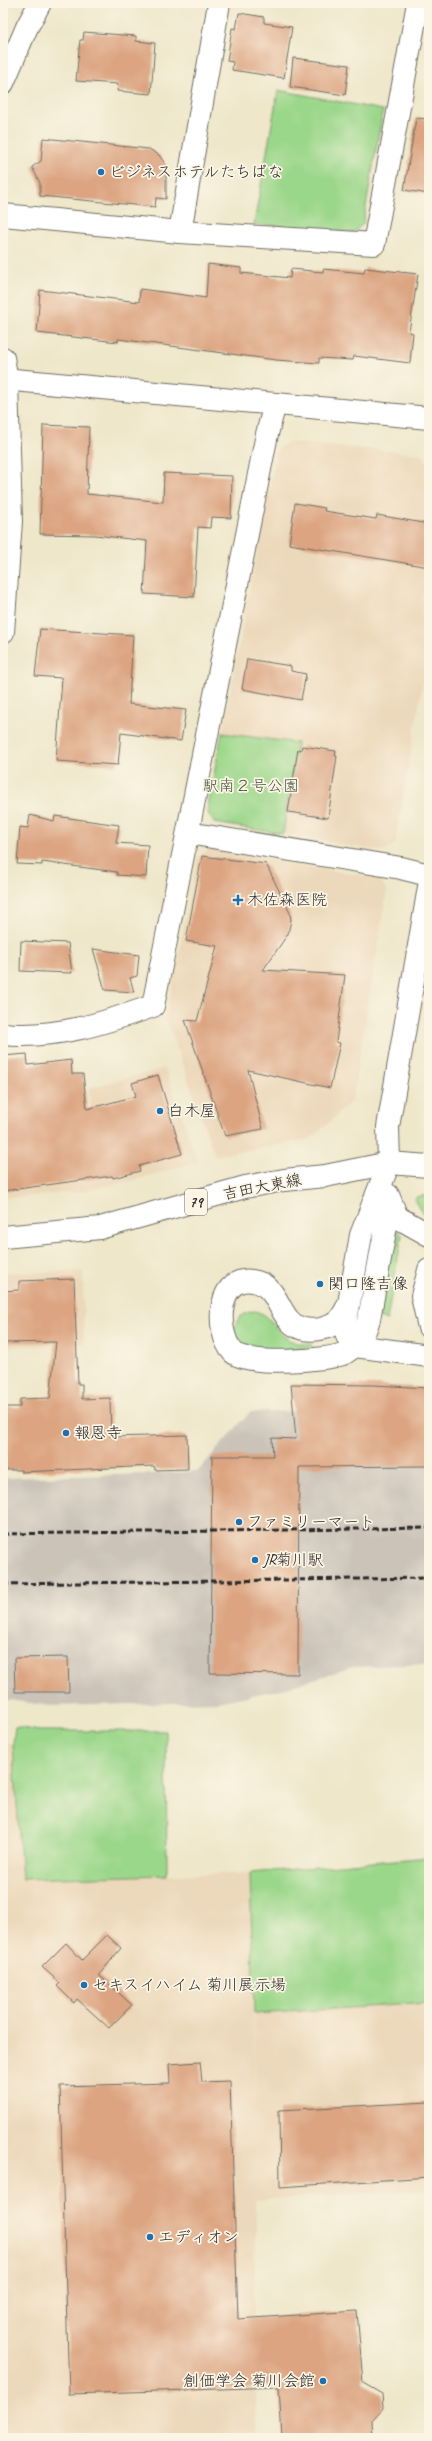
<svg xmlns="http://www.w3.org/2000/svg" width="432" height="2441" font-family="Caveat,'Klee One',sans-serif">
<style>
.built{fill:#ecd8ba}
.industrial{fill:#cbc3b8}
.green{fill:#9bd78a;stroke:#63815a}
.building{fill:#dca481}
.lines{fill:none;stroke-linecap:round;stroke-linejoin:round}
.minor-casing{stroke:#6f6d63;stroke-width:24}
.major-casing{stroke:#6f6d63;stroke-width:24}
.minor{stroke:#fff;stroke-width:22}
.major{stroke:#fff;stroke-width:22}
.rail{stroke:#2b2b2b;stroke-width:3;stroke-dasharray:6 3;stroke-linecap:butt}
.poi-dot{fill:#1f6fb2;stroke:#fcf5e5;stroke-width:1.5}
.labels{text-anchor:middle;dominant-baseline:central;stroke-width:3.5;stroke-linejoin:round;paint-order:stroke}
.shield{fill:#fcf5e5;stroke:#6a6863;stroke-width:1}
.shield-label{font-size:15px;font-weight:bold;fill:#2b2b2b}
.poi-label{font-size:16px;fill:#2b2b2b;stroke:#fcf5e5;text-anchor:start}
.park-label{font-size:16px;fill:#475643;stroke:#fcf5e5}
.street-label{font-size:16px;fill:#2b2b2b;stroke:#fcf5e5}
</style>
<rect width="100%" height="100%" fill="#fcf5e5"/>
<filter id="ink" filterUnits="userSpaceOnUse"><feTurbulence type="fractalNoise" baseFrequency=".025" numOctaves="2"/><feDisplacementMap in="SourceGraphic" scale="8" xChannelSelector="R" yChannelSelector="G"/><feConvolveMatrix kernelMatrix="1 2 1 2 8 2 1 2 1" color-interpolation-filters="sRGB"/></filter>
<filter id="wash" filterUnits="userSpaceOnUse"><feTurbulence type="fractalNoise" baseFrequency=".012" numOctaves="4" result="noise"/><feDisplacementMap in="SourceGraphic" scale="16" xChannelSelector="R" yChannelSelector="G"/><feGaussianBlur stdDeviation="0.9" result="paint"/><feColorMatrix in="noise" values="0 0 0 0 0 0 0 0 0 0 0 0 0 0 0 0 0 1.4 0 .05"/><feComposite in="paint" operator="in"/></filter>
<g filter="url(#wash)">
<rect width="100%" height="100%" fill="#eee7ca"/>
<g class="built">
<path d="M 289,442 L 422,454 L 429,464 L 429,647 L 395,844 L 384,852 L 283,834 L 297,743 L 222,733 L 277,449 Z"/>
<path d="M 210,849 L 379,879 L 387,890 L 352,1101 L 311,1139 L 215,1156 L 166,1017 L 198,857 Z"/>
<path d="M 165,1068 L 198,1162 L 130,1181 L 79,1192 L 3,1198 L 3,1125 L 91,1113 L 89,1088 Z"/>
<path d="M 83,1271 L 84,1344 L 3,1347 L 3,1273 Z"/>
<path d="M 3,1742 L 13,1744 L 22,1879 L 250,1873 L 255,2114 L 254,2014 L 429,2003 L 429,2189 L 256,2200 L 253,2359 L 258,2438 L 3,2438 Z"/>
</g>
<path class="industrial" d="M 429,1410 L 429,1664 L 353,1667 L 282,1689 L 218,1702 L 50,1706 L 3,1699 L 3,1478 L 150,1474 L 198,1471 L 250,1412 Z"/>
<g class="green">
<path d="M 278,90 L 383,110 L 363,224 L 353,233 L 254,224 Z"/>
<path d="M 222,733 L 297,743 L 283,834 L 214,823 L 207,811 Z"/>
<path d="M 429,1195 L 429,1215 L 420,1210 L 415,1201 L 416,1197 Z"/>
<path d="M 396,1230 L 402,1235 L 387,1320 L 377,1316 Z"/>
<path d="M 254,1311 C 280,1316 272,1345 311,1344 L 312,1347 L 283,1351 L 249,1350 L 235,1340 C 233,1323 237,1315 254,1311 Z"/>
<path d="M 15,1727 L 39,1731 L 166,1731 L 167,1875 L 22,1879 L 13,1744 Z"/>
<path d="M 429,1857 L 429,2003 L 254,2014 L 250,1873 Z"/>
</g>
<g id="blocks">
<g class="building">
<path d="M 239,13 L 264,17 L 264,23 L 292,27 L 284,78 L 232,70 L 233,62 L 227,61 L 232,28 L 236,29 Z"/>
<path d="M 84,32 L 136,36 L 136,41 L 155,43 L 151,94 L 117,91 L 118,84 L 76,81 L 80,40 L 83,40 Z"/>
<path d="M 293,58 L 349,65 L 345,95 L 290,87 Z"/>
<path d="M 416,118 L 429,119 L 429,194 L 404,190 Z"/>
<path d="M 43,138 L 149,149 L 159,155 L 166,165 L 166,199 L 156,198 L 155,207 L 40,196 L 40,183 L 32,167 L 41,161 Z"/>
<path d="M 208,264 L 241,268 L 241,273 L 290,278 L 291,269 L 323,272 L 323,269 L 364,273 L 365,268 L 418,274 L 409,332 L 413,333 L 410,363 L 354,356 L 353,360 L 319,358 L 319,363 L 276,360 L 118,339 L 118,342 L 37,333 L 40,290 L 139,302 L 140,289 L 206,298 Z"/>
<path d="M 43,425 L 89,427 L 87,494 L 163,502 L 164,473 L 232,476 L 231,518 L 211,517 L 210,528 L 198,527 L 194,597 L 144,594 L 147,541 L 95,535 L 40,534 Z"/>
<path d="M 295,503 L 325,508 L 324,511 L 376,519 L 377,515 L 429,524 L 429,567 L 289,544 Z"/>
<path d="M 40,629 L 133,635 L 129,704 L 186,710 L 181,741 L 121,733 L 118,765 L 56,761 L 62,678 L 35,676 Z"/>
<path d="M 247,659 L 291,666 L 291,671 L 306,674 L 301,700 L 242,689 Z"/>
<path d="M 302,746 L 336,751 L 335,756 L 337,756 L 328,818 L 288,812 L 298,749 L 301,750 Z"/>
<path d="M 30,815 L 54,821 L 55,816 L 119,825 L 116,843 L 148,845 L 146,877 L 117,875 L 117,872 L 42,862 L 42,865 L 17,864 L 20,827 L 28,828 Z"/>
<path d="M 202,856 L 266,864 L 290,913 L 291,920 L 288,934 L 263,970 L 345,975 L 336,1042 L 340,1043 L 330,1088 L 248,1070 L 263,1129 L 225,1136 L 185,1020 L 197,1021 L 217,946 L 186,941 Z"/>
<path d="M 21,941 L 68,943 L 72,973 L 20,971 Z"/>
<path d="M 93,949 L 139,955 L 137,976 L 130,978 L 134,992 L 105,990 Z"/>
<path d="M 27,1054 L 28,1065 L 71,1060 L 72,1074 L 83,1074 L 87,1109 L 136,1096 L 132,1083 L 158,1075 L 182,1154 L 139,1166 L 140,1171 L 113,1178 L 112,1176 L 3,1191 L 3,1056 Z"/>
<path d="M 74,1279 L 78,1384 L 82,1384 L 82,1399 L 110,1398 L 111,1437 L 187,1435 L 188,1469 L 155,1470 L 154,1466 L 21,1472 L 21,1470 L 3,1470 L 3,1407 L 20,1407 L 20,1399 L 50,1398 L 56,1342 L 3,1343 L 3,1291 L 19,1290 L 19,1281 Z"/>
<path d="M 291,1384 L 374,1385 L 429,1388 L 429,1466 L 299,1467 L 298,1674 L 210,1673 L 212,1456 L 273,1456 L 272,1438 L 296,1439 Z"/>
<path d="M 68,1657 L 69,1692 L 15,1692 L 14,1658 Z"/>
<path d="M 107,1935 L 121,1948 L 99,1975 L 132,2005 L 109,2028 L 77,1999 L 74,2003 L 57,1986 L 60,1983 L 42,1967 L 66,1943 L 82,1960 Z"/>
<path d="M 200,2062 L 202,2082 L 230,2081 L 238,2319 L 357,2311 L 363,2383 L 382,2394 L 383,2408 L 372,2420 L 373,2438 L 282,2438 L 279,2387 L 69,2394 L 60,2086 L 170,2083 L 169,2064 Z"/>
<path d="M 429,2102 L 429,2177 L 280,2187 L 279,2110 Z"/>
</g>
</g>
</g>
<g filter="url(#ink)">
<use href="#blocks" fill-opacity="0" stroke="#6f6d63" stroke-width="1"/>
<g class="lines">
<defs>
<g id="minor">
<path d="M 3,83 L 27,27 L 40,3"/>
<path d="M 3,215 L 180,232 L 374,244 L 418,3"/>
<path d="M 180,232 L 219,3"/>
<path d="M 3,358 L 7,380 L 11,521 L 3,632"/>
<path d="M 3,379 L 429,418"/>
<path d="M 188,833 L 401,868 L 429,875"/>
<path d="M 429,887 L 388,1127 L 389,1163 L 361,1235 L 345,1326 L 347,1336 L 355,1346 L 429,1356"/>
<path d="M 3,1034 C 56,1039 104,1023 153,1006 L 267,434 L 275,404"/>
<path d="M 388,1195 L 397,1217 L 429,1235"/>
<path d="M 429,1270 L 422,1296 L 429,1327"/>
<path d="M 348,1305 C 342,1319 336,1326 320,1329 C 276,1336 286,1291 257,1282 C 217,1270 214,1331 233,1352 C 244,1366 330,1361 345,1353 C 359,1344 365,1334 369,1319 L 390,1204"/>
</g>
<path id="major" d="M 3,1237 L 100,1228 L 245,1187 L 284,1180 L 325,1176 L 389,1163 L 429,1166"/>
</defs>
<use href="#minor" class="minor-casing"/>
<use href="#major" class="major-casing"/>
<use href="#minor" class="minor"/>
<use href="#major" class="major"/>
<g class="rail">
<path d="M 3,1534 L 429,1528"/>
<path d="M 3,1584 L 429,1578"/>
</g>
</g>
</g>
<g class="poi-dot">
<circle cx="101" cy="172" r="4"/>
<path d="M236 894h4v4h4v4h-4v4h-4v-4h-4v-4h4z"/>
<circle cx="160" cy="1111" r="4"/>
<circle cx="320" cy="1284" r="4"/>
<circle cx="66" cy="1433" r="4"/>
<circle cx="239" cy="1522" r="4"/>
<circle cx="255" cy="1560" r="4"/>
<circle cx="84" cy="1985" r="4"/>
<circle cx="150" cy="2237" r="4"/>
<circle cx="323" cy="2381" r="4"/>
</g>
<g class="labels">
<rect class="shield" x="185" y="1189" width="22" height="26" rx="3"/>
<g class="shield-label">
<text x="196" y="1202">79</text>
</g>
<g class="poi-label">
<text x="109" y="172">ビジネスホテルたちばな</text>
<text x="247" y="900">木佐森医院</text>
<text x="168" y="1111">白木屋</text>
<text x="328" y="1284">関口隆吉像</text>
<text x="74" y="1433">報恩寺</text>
<text x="247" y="1522">ファミリーマート</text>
<text x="263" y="1560">JR菊川駅</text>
<text x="92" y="1985">セキスイハイム 菊川展示場</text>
<text x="158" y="2237">エディオン</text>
<text x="315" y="2381" text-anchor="end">創価学会 菊川会館</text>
</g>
<g class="park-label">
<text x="251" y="786">駅南２号公園</text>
</g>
<g class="street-label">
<text transform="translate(262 1187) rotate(-11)">吉田大東線</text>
</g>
</g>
<rect width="432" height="2441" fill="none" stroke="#fcf5e5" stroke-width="16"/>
</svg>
